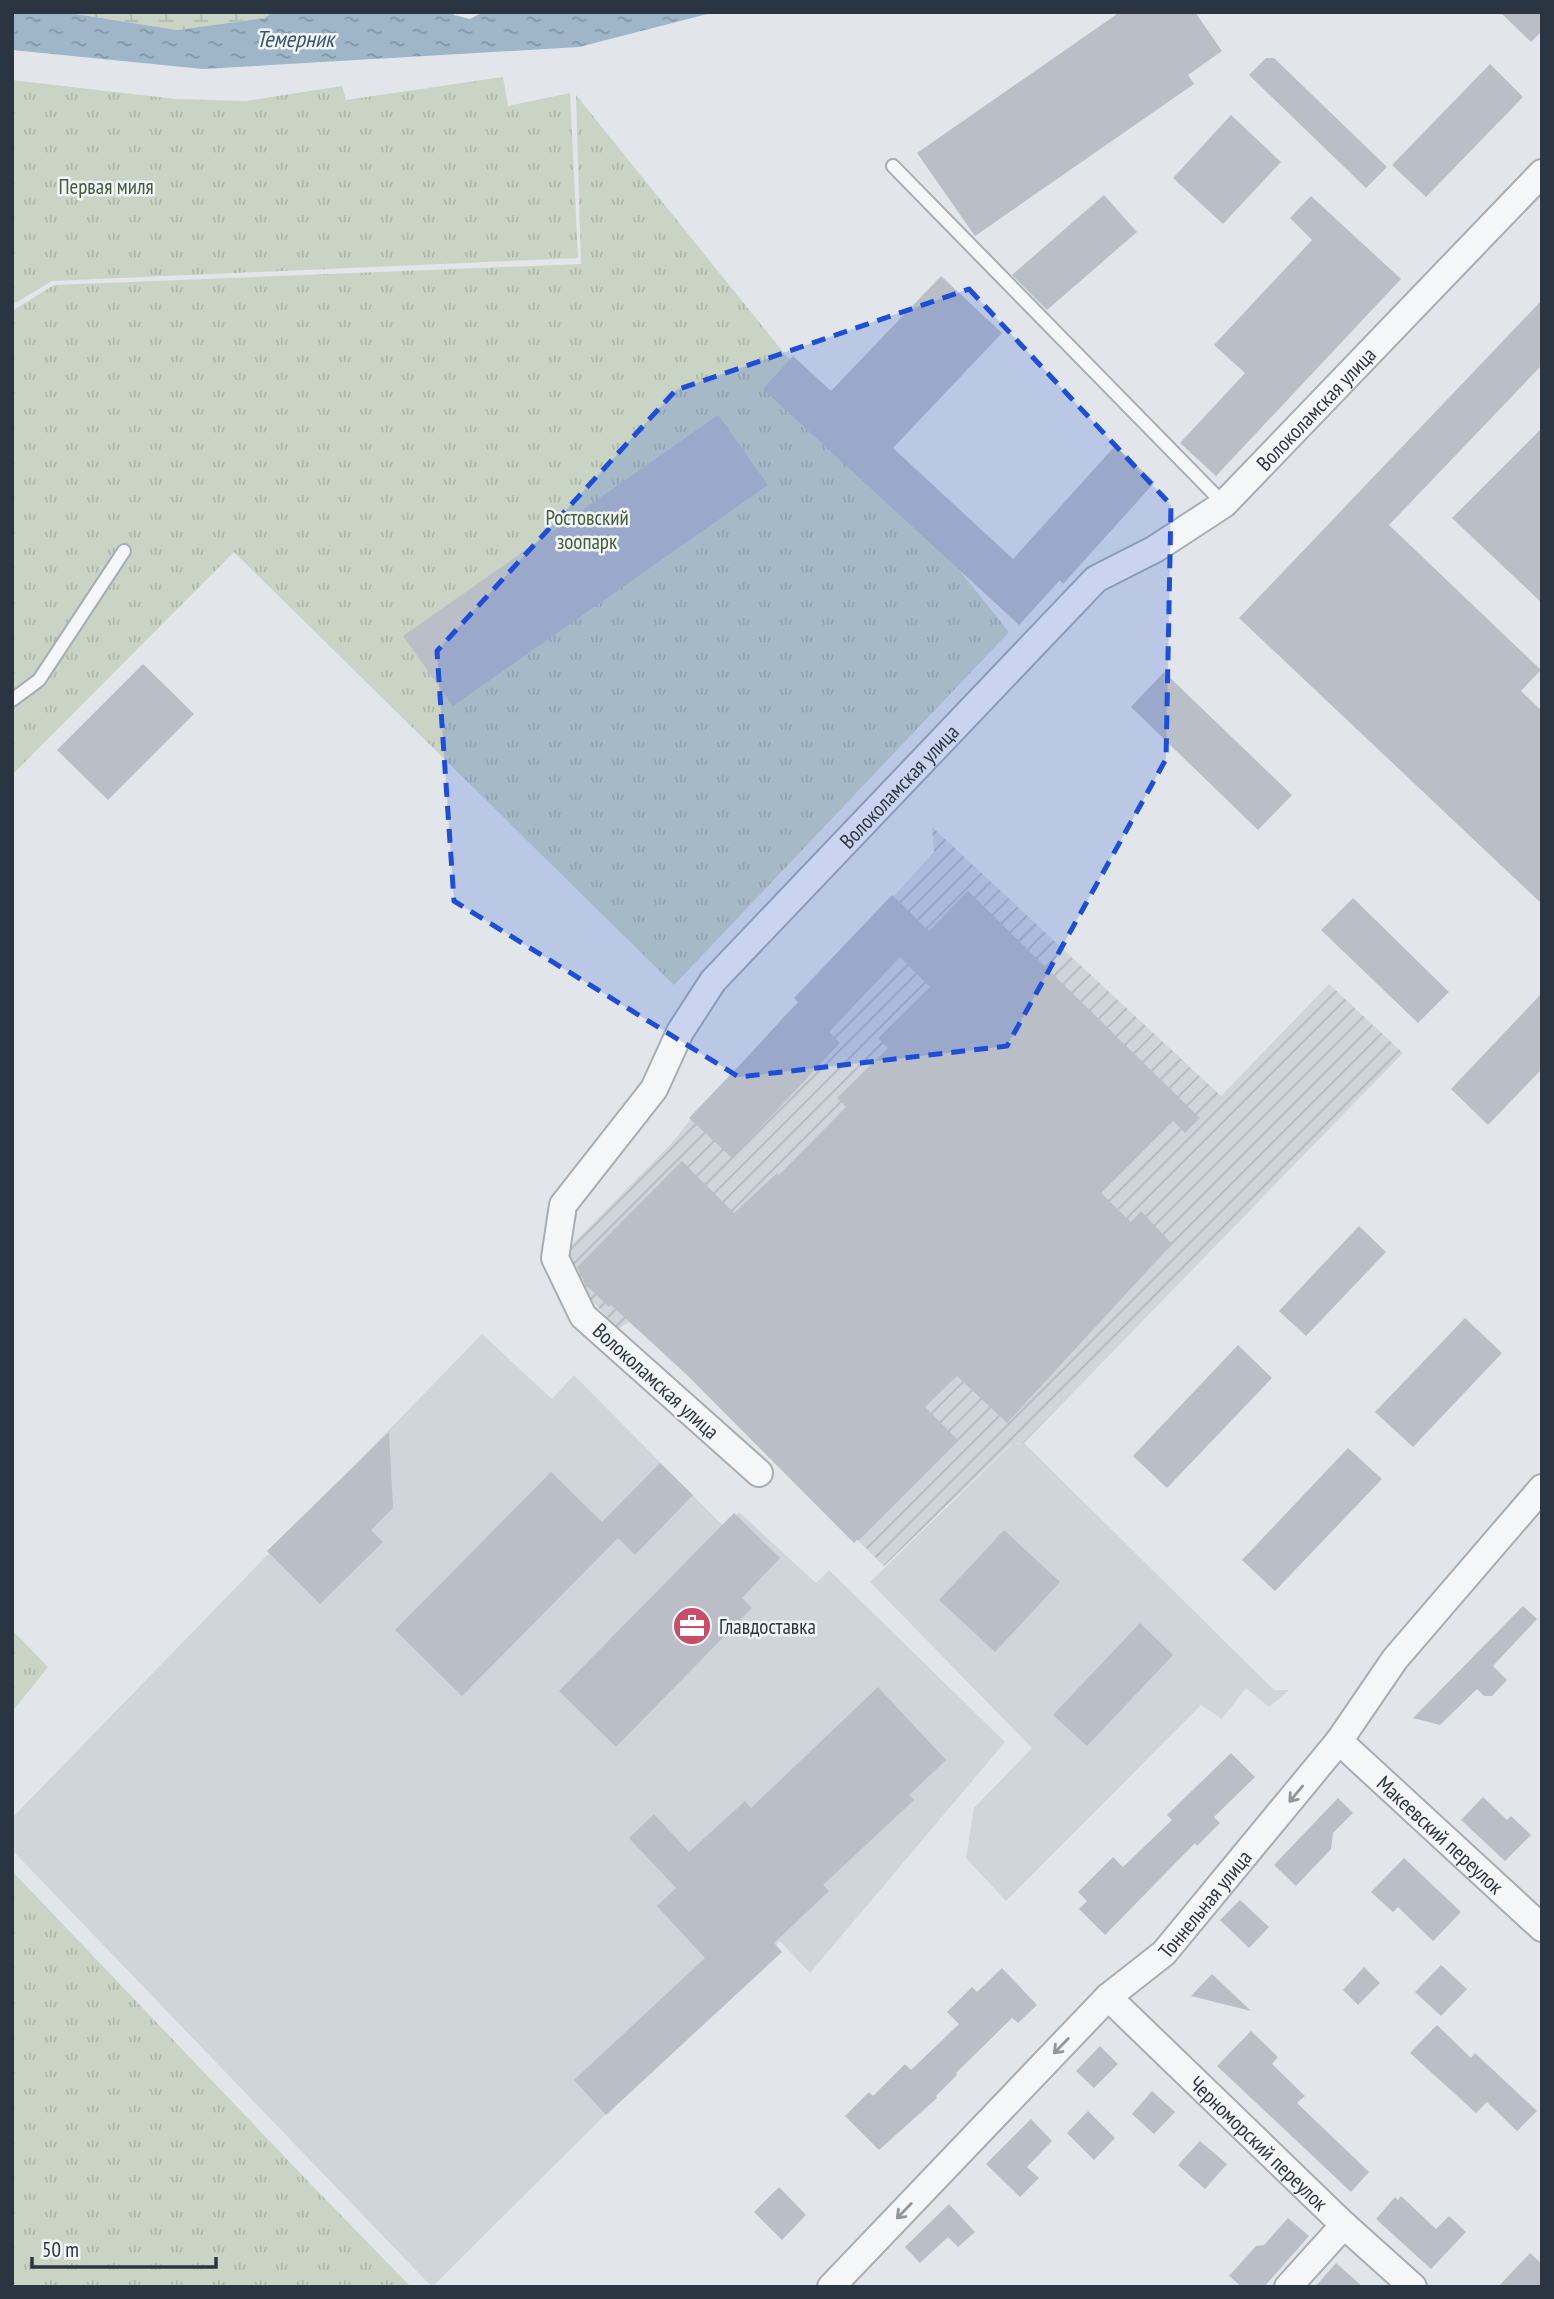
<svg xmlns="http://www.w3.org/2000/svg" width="1554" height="2299" font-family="'PT Sans Narrow',sans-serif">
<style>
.built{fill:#d0d5dc}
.industrial{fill:url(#industrial-furrows)}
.wetland{fill:url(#wetland-marsh)}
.park{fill:url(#park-tufts)}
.water{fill:url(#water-ripples)}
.building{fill:#babfc7}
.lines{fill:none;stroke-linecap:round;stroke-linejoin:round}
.lane-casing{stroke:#a7adb4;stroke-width:16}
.street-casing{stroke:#a7adb4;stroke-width:30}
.lane{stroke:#f5f6f8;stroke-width:12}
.street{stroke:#f5f6f8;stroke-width:26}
.oneway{stroke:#90969c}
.marked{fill:#1d4ed8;fill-opacity:0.2;stroke:#1d4ed8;stroke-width:5;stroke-dasharray:14 9;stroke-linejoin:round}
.labels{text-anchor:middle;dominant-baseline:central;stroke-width:5;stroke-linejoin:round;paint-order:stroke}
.park-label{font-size:21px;fill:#425d39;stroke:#f2f5f7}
.street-label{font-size:21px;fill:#2b3541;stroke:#f2f5f7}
.poi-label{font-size:21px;fill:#2b3541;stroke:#f2f5f7;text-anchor:start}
.water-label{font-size:23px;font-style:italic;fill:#365674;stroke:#f2f5f7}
</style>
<defs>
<pattern id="industrial-furrows" width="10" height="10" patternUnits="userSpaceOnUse" patternTransform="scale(1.75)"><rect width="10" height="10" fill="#d0d5dc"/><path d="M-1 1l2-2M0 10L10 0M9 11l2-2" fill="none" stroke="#b3b7be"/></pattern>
<pattern id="wetland-marsh" width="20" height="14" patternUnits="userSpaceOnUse" patternTransform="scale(1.75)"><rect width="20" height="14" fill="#c9d4c4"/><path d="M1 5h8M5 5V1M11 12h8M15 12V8" fill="none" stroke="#adb7aa"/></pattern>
<pattern id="park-tufts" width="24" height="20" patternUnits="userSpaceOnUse" patternTransform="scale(1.75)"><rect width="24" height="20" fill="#c9d4c4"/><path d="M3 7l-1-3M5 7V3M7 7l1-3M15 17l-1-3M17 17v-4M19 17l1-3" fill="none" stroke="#adb7aa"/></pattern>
<pattern id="water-ripples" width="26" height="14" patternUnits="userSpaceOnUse" patternTransform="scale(1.75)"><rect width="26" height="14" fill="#9fb6c8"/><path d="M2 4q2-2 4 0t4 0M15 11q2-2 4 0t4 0" fill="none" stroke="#8295a4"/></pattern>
</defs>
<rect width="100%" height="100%" fill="#e2e6ea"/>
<g class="built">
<path d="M 482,1334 L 552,1399 L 574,1375 L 725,1528 L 739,1512 L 816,1583 L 829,1570 L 1005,1742 L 810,1973 L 780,1941 L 432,2287 L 12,1850 L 12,1818 Z"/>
<path d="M 1024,1443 L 1274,1690 L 1289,1690 L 1269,1707 L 1246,1688 L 1222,1719 L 1201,1705 L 1006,1901 L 966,1858 L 974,1808 L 1032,1748 L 870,1582 L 1012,1444 Z"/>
</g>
<path class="industrial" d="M 932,827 L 1221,1096 L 1329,984 L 1403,1053 L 1024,1443 L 1011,1444 L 884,1566 L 694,1378 L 629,1322 L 618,1329 L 556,1261 L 671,1144 L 690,1120 L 934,852 Z"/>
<path class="wetland" d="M 63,12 L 272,12 L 265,18 L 177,30 Z"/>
<g class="park">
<path d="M 503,77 L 508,106 L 570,93 L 578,258 L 52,281 L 12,305 L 12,80 L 175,99 L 246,101 L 342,86 L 346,100 Z"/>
<path d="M 576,95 L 1009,632 L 674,985 L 234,552 L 12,775 L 12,311 L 54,285 L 581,264 Z"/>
<path d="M 12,1630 L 48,1667 L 12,1712 Z"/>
<path d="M 12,1871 L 301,2174 L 411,2287 L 12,2287 Z"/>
</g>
<path class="water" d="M 12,12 L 63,12 L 177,30 L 265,18 L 272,12 L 452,12 L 454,15 L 470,19 L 483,12 L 715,12 L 579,47 L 203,69 L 12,50 Z"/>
<g class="building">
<path d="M 1120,12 L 1195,12 L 1222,51 L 1188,75 L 1194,84 L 975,236 L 917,153 Z"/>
<path d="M 1500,12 L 1542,12 L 1542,31 L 1531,42 Z"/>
<path d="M 1266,58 L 1274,58 L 1387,167 L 1366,188 L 1249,75 Z"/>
<path d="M 1490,64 L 1523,97 L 1426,197 L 1392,165 Z"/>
<path d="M 1231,115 L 1281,162 L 1223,224 L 1173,178 Z"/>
<path d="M 1104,195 L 1137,232 L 1047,310 L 1012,275 Z"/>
<path d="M 1311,196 L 1401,279 L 1216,476 L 1180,443 L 1245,373 L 1214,345 L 1312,240 L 1290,218 Z"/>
<path d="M 941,276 L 1002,333 L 893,448 L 1013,559 L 1115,446 L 1155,482 L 1063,584 L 1060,580 L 1019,625 L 763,389 L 793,356 L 831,391 Z"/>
<path d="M 1542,300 L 1542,365 L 1389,525 L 1541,670 L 1521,691 L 1542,711 L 1542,904 L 1239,618 Z"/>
<path d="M 718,415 L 768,485 L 453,706 L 403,636 Z"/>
<path d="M 1542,428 L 1542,603 L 1452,518 Z"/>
<path d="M 143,664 L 194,714 L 108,800 L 57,750 Z"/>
<path d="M 1164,672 L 1292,795 L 1258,830 L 1131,707 Z"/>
<path d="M 968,891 L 1200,1118 L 1185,1133 L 1172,1120 L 1100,1192 L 1131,1222 L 1141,1211 L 1172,1244 L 1007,1423 L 957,1376 L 925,1407 L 958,1440 L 854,1543 L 687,1375 L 611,1305 L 609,1307 L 585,1284 L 577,1267 L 682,1161 L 734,1213 L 777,1173 L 779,1175 L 846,1107 L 837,1098 L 888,1048 L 878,1038 L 930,987 L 900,957 L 829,1032 L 840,1043 L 732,1158 L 689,1118 L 799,1003 L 794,998 L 892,895 L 929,931 Z"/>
<path d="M 1353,898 L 1449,992 L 1418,1023 L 1321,930 Z"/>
<path d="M 1542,993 L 1542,1069 L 1488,1125 L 1451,1089 Z"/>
<path d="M 1359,1226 L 1386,1252 L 1306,1336 L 1279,1311 Z"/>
<path d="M 1465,1318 L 1502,1353 L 1413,1447 L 1375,1412 Z"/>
<path d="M 1238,1345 L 1272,1378 L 1167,1488 L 1133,1456 Z"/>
<path d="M 389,1432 L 393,1508 L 371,1530 L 383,1542 L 320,1604 L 267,1551 Z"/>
<path d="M 1348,1448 L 1382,1479 L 1275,1591 L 1242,1560 Z"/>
<path d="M 660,1463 L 693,1495 L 635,1555 L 618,1538 L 462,1696 L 395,1630 L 551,1472 L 602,1522 Z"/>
<path d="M 734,1513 L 780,1558 L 742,1598 L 752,1608 L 616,1747 L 559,1691 Z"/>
<path d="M 1004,1530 L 1060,1582 L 995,1652 L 939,1600 Z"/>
<path d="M 1523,1606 L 1537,1619 L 1493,1666 L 1507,1680 L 1492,1696 L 1484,1696 L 1477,1689 L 1440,1725 L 1413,1718 Z"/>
<path d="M 1140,1623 L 1173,1655 L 1087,1746 L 1053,1715 Z"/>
<path d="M 878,1687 L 946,1760 L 909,1795 L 914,1800 L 823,1885 L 829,1891 L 774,1943 L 782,1952 L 606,2115 L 574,2080 L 705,1958 L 657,1906 L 676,1888 L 629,1838 L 654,1814 L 689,1852 L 745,1801 L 751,1808 Z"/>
<path d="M 1231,1753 L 1255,1777 L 1214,1817 L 1220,1823 L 1197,1846 L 1195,1843 L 1105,1935 L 1079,1909 L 1087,1901 L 1078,1892 L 1113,1857 L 1123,1867 L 1172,1820 L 1167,1815 Z"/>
<path d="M 1483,1797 L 1507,1820 L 1511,1816 L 1531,1835 L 1505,1861 L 1461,1820 Z"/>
<path d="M 1338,1798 L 1353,1813 L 1333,1833 L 1331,1849 L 1296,1886 L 1274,1865 Z"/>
<path d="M 1404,1858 L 1461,1912 L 1433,1941 L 1398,1907 L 1393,1912 L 1371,1892 Z"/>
<path d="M 1240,1900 L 1269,1927 L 1249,1948 L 1220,1920 Z"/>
<path d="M 1441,1965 L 1467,1989 L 1441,2016 L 1415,1992 Z"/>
<path d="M 1364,1967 L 1380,1983 L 1358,2005 L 1343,1990 Z"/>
<path d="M 1002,1968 L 1037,2005 L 1018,2023 L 1012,2018 L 956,2073 L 957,2075 L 936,2096 L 937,2098 L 879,2150 L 845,2116 L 869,2092 L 873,2096 L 905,2064 L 911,2070 L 959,2024 L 947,2012 L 972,1987 L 977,1992 Z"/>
<path d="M 1212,1974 L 1251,2011 L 1191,1996 Z"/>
<path d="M 1437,2025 L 1471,2058 L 1475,2053 L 1537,2111 L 1517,2131 L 1487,2102 L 1476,2113 L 1410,2053 Z"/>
<path d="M 1251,2031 L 1278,2057 L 1272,2064 L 1305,2096 L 1297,2103 L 1369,2172 L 1351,2192 L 1217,2066 Z"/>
<path d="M 1100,2046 L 1118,2064 L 1094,2088 L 1076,2071 Z"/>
<path d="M 1152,2091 L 1175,2112 L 1154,2134 L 1132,2114 Z"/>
<path d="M 1088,2111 L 1115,2138 L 1094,2160 L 1067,2133 Z"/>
<path d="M 1031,2119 L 1052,2141 L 1027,2167 L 1039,2178 L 1020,2197 L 986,2164 Z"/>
<path d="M 1200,2141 L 1227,2164 L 1205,2189 L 1178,2165 Z"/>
<path d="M 779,2187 L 806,2215 L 782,2240 L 754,2212 Z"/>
<path d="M 1401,2196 L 1436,2229 L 1449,2216 L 1466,2232 L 1431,2269 L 1376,2219 L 1395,2197 L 1398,2200 Z"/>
<path d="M 949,2204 L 975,2232 L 958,2247 L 948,2237 L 920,2263 L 905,2247 Z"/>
<path d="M 1288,2218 L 1309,2236 L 1264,2287 L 1242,2287 L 1229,2276 L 1256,2246 L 1264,2245 Z"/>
<path d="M 1530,2253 L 1542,2264 L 1542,2287 L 1498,2287 Z"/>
<path d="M 1336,2263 L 1363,2287 L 1315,2287 Z"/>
</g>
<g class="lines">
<defs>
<g id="lane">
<path d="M 893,166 L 1224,504"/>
<path d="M 12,700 L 39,680 L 124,551"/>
</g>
<g id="street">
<path id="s1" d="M 759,1473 L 583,1316 L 555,1258 L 563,1205 L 654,1089 L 680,1032 L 713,981 L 1096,579 L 1155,549 L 1224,504 L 1542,173"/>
<path id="s2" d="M 1339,1741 L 1542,1928"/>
<path id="s3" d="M 1108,1997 L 1344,2225 L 1413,2287"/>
<path id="s4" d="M 831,2287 L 1108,1997 L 1164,1953 L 1339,1741 L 1395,1659 L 1542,1488"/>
<path d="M 1288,2287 L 1344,2225"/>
</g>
</defs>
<use href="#lane" class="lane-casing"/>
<use href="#street" class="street-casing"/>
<use href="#lane" class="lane"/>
<use href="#street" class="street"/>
</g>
<defs><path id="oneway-shaft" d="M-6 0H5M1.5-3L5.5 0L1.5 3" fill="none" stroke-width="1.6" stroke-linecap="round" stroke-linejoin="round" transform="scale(1.75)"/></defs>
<g class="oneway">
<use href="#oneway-shaft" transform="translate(1296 1794) rotate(130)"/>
<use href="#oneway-shaft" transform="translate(1061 2046) rotate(134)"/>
<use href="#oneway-shaft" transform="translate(904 2211) rotate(134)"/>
</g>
<path class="marked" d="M 969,289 L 1171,505 L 1166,759 L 1007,1046 L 739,1077 L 454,901 L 437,651 L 676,390 Z"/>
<defs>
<symbol id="office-disc" viewBox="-11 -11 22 22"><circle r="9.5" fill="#c94d69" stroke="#f2f5f7"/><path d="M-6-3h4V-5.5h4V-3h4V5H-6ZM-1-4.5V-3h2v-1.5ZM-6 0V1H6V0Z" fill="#fff"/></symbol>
</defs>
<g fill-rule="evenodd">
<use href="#office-disc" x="670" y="1604" width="44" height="44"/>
</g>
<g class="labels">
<g class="park-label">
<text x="106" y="186">Первая миля</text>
<text x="587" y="517">Ростовский<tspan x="587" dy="24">зоопарк</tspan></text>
</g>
<g class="street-label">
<text stroke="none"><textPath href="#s1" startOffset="1461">Волоколамская улица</textPath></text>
<text stroke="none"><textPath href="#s1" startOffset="894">Волоколамская улица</textPath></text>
<text transform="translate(656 1381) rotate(42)">Волоколамская улица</text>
<text stroke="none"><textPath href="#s2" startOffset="138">Макеевский переулок</textPath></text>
<text stroke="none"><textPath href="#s4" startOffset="536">Тоннельная улица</textPath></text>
<text stroke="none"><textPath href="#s3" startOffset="210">Черноморский переулок</textPath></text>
</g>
<g class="poi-label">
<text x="719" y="1626">Главдоставка</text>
</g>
<g class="water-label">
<text x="295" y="38">Темерник</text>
</g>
</g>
<rect width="1554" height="2299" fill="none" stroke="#2b3541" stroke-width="28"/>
<path d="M32 2257v10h184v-10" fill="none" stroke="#2b3541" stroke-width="3.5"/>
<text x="42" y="2257" font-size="21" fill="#2b3541" stroke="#f2f5f7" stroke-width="5" paint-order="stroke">50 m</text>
</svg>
